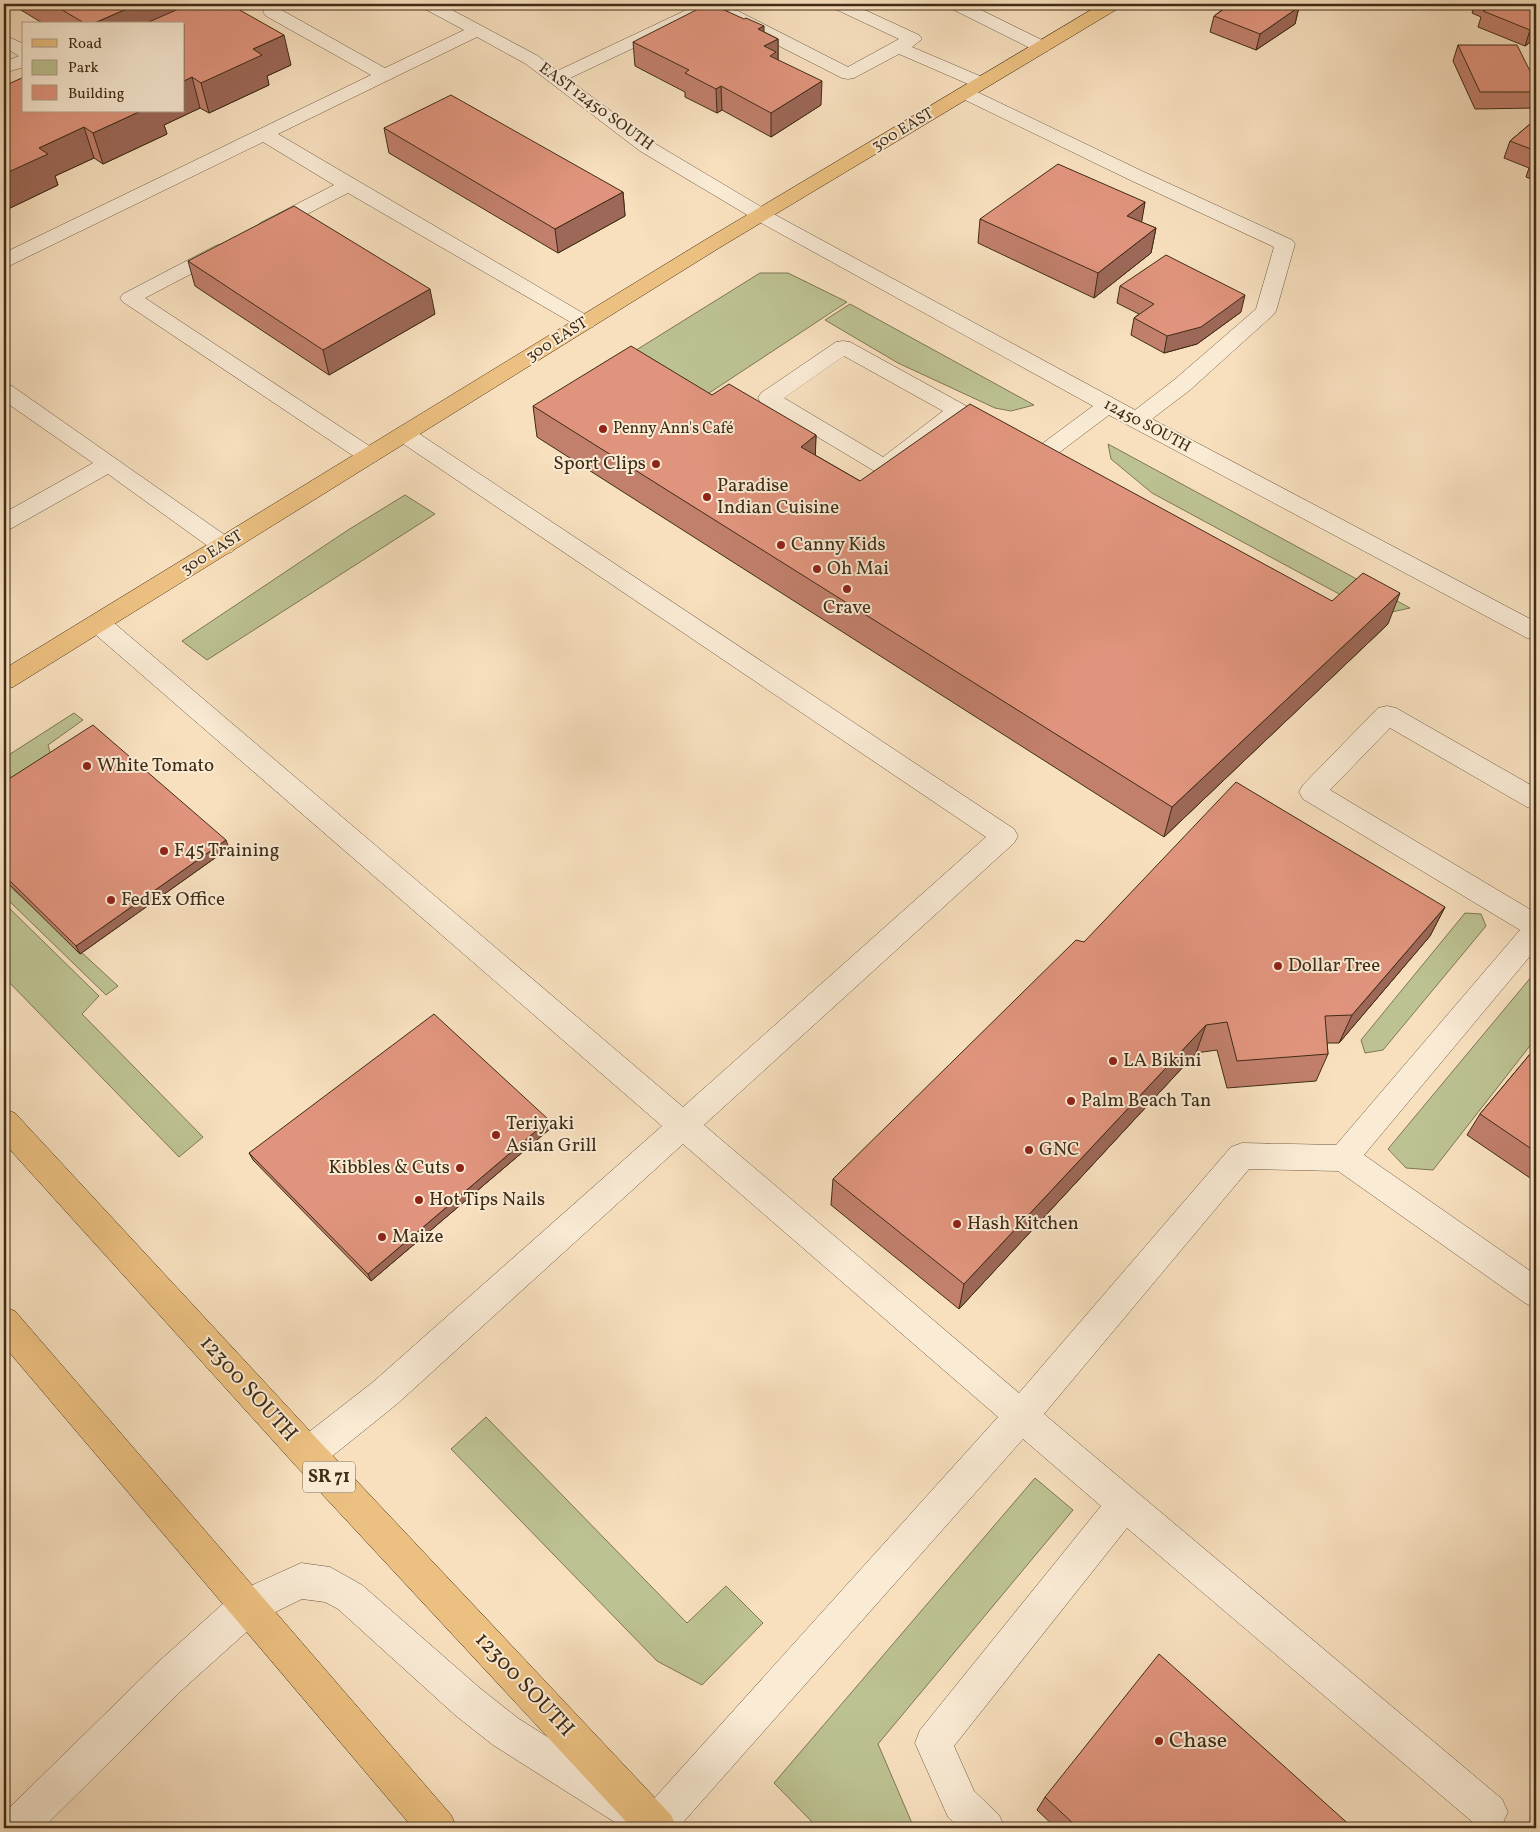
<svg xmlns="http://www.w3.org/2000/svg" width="1540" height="1832" font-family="Vollkorn,serif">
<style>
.green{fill:#bdc292;stroke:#7e7754}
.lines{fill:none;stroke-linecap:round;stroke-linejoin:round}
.minor-casing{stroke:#6d5940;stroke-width:1}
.major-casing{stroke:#3f2c15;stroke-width:1}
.minor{fill:#faebd5;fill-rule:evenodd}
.major{fill:#ecc080;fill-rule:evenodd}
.wall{fill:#c17f6c;stroke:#3f2c15}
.shaded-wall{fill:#9d6858;stroke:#3f2c15}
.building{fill:#e0947d;stroke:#3f2c15}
.poi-dot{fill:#8f2418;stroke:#faebd5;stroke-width:2}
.labels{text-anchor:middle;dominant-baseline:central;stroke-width:4;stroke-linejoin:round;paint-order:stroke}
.far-street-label{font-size:16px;fill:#3f2c15;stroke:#faebd5}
.far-poi-label{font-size:16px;fill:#3f2c15;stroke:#faebd5;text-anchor:start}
.shield{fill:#faebd5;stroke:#77654f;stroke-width:1}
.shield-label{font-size:18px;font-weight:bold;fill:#3f2c15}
.poi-label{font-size:19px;fill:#3f2c15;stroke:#faebd5;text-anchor:start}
.near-street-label{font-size:22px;fill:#3f2c15;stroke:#faebd5}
.near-poi-label{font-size:22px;fill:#3f2c15;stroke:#faebd5;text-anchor:start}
</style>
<rect width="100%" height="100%" fill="#f8e0bf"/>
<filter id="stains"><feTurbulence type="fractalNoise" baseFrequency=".004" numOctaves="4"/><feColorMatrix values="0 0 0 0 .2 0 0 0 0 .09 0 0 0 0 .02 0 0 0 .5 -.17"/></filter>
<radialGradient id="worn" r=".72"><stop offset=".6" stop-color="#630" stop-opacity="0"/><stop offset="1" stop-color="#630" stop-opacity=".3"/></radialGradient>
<g class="green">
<path d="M 760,273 L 788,273 L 847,302 L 694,403 L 596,375 Z"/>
<path d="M 850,304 L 1034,405 L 1011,411 L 995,408 L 898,363 L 825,320 Z"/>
<path d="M 1108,444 L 1410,608 L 1378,615 L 1152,493 L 1111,459 Z"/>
<path d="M 405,495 L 435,514 L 207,660 L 182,641 L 348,530 Z"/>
<path d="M 74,713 L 83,720 L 48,745 L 52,759 L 4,790 L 4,758 Z"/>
<path d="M 4,881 L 118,986 L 106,995 L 4,896 Z"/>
<path d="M 4,903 L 99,996 L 82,1014 L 203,1137 L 179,1157 L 4,977 Z"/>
<path d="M 1465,913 L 1481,914 L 1486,926 L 1383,1050 L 1365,1053 L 1361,1040 Z"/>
<path d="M 1536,975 L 1536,1038 L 1433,1170 L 1406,1168 L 1388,1149 L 1532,976 Z"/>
<path d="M 486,1417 L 687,1623 L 726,1586 L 763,1623 L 702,1685 L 657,1661 L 451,1449 Z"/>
<path d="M 1035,1478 L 1073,1510 L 878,1744 L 914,1828 L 818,1828 L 774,1783 Z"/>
</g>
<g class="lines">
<defs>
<g id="minor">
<path d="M 420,4 L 441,4 L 538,56 L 557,71 L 699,4 L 720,4 L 718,8 L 568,79 L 654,143 L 768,211 L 1135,410 L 1174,380 L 1256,309 L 1274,247 L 1130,180 L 959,97 L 956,93 L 959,89 L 965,88 L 971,89 L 1144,172 L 1292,240 L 1295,244 L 1276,311 L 1273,315 L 1190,390 L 1152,419 L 1536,622 L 1536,640 L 1527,638 L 1109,415 L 1048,461 L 1040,463 L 1032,461 L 959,420 L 892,472 L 884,474 L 876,472 L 761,403 L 758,398 L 761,393 L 836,342 L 843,341 L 850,342 L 1039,446 L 1093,406 L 754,219 L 640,151 L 526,64 L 477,37 L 278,134 L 593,319 L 596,323 L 593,327 L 586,329 L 579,327 L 348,193 L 274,231 L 267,233 L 260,231 L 257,227 L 260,223 L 334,185 L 263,142 L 11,265 L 4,267 L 4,253 L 371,75 L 266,16 L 263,12 L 266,8 L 272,7 L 278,8 L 385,68 L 464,30 L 423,8 ZM 844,356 L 943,411 L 883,457 L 784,398 Z"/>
<path d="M 831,4 L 852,4 L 919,35 L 922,39 L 912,47 L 987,79 L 990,83 L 987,87 L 981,88 L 975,87 L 899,54 L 854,78 L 848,79 L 842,78 L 726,19 L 723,15 L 726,11 L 732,10 L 738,11 L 848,67 L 899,39 L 833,8 Z"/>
<path d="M 947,4 L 969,4 L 1048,43 L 1051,47 L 1048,51 L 1042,52 L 1036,51 L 950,8 Z"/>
<path d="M 4,35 L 24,44 L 24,67 L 4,73 L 4,62 L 19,56 L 4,47 Z"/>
<path d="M 222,244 L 229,246 L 232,250 L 229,254 L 145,298 L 377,451 L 380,456 L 377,461 L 369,463 L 361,461 L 123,302 L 120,298 L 123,294 L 215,246 Z"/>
<path d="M 4,384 L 12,386 L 232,540 L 236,546 L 232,552 L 224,554 L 216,552 L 108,474 L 12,528 L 4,531 L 4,513 L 93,463 L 4,401 Z"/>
<path d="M 404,427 L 412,429 L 1014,829 L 1018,836 L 1014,843 L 704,1125 L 1019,1393 L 1231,1147 L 1242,1143 L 1336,1145 L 1520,930 L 1303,799 L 1299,792 L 1303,785 L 1378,708 L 1387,706 L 1396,708 L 1536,788 L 1536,810 L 1527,807 L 1390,728 L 1330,790 L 1536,913 L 1536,949 L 1364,1155 L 1536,1275 L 1536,1308 L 1525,1303 L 1338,1171 L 1249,1169 L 1044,1414 L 1502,1799 L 1508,1812 L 1502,1825 C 1493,1829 1485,1829 1476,1825 L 1127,1528 L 954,1746 L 974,1791 L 999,1815 L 1005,1828 L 959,1828 L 948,1817 L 915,1743 L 920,1730 L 1101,1506 L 1023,1439 L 678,1828 L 624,1828 L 493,1745 L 455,1715 L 338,1609 L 325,1602 L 302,1599 L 261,1619 L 182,1690 L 43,1828 L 4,1828 L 4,1813 L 156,1664 L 235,1593 L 301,1563 L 330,1567 L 362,1585 L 481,1689 L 519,1719 L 651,1802 L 998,1417 L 683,1144 L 397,1404 L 320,1466 L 308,1470 L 296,1466 L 291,1454 L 296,1442 L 373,1382 L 662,1126 L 89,629 L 86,623 L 89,617 L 98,615 L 107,617 L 683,1107 L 986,837 L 396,439 L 393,434 L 396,429 Z"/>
</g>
<g id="major">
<path d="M 1101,4 L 1122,4 L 1119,8 L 719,248 L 13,687 L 4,690 L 4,669 L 705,240 Z"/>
<path d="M 4,1109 L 15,1113 L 320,1442 L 671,1815 L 677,1828 L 632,1828 L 296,1466 L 4,1143 Z"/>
<path d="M 4,1307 L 15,1311 L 451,1815 L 457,1828 L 413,1828 L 4,1346 Z"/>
</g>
</defs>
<use href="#minor" class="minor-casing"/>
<use href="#major" class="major-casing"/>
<use href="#minor" class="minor"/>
<use href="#major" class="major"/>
</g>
<g class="wall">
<path d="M 11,4 L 229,4 L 291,65 L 267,76 L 269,85 L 209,113 L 200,108 L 164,125 L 167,134 L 103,164 L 94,158 L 55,176 L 58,185 L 4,211 L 184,24 L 44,24 Z"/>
<path d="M 571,4 L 594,4 L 582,9 Z"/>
<path d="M 1223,4 L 1290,4 L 1299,7 L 1295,24 L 1256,50 L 1210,32 L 1214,16 L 1222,10 Z"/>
<path d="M 1475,4 L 1536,4 L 1536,38 L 1525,46 L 1478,27 L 1481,17 L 1472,13 Z"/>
<path d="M 764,32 L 778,39 L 778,60 L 821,105 L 771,137 L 722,110 L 717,113 L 685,97 L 685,92 L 635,66 L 633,42 Z"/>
<path d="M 1458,45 L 1536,83 L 1536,105 L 1535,108 L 1475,109 L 1453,61 Z"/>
<path d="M 1536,119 L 1536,181 L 1526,177 L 1529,168 L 1504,158 L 1510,141 Z"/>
<path d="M 384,128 L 623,192 L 625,216 L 558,253 L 389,153 Z"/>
<path d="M 1145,202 L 1141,222 L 1156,228 L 1151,253 L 1094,298 L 978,243 L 980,219 Z"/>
<path d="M 188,261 L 435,314 L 329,375 L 195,286 Z"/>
<path d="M 1120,286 L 1241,312 L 1197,344 L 1164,353 L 1131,335 L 1134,318 L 1139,314 L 1117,303 Z"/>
<path d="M 712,395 L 816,435 L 815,455 L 860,481 L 1332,601 L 1388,624 L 1164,837 L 537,437 L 533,406 Z"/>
<path d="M 4,782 L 229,848 L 80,954 L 4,879 Z"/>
<path d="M 1445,907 L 1430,936 L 1339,1043 L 1327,1043 L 1328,1054 L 1316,1081 L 1227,1088 L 1217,1050 L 1196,1053 L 959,1309 L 831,1205 L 833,1179 L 1084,942 Z"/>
<path d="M 1536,1047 L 1536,1182 L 1467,1135 L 1480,1114 Z"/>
<path d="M 551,1128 L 371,1281 L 253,1160 L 249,1153 Z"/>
<path d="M 1045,1797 L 1353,1828 L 1056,1828 L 1037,1810 Z"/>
</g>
<g class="shaded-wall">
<path d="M 138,4 L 216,4 L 170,24 L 92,24 Z"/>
<path d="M 582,4 L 594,4 L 582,9 Z"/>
<path d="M 1299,7 L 1295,24 L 1256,50 L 1260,34 Z"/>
<path d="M 1536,25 L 1536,38 L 1525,46 L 1530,30 Z"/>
<path d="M 764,26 L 764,50 L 758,29 Z"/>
<path d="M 284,35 L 291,65 L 267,76 L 269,85 L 209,113 L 201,83 L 253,49 Z"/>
<path d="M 778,39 L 778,63 L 776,76 L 764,46 Z"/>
<path d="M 192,77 L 200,108 L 164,125 L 167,134 L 103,164 L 93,133 L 141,111 L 184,111 L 184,81 Z"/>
<path d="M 822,81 L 821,105 L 771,137 L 771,113 Z"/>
<path d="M 721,86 L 722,110 L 717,113 L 716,89 Z"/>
<path d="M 84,127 L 94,158 L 55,176 L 58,185 L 4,211 L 4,174 L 39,148 Z"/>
<path d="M 623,192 L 625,216 L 558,253 L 555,229 Z"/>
<path d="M 1145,202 L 1141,226 L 1127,216 Z"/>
<path d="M 1156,228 L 1151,253 L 1094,298 L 1098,273 Z"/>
<path d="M 430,289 L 435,314 L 329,375 L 323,350 Z"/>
<path d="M 1245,295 L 1241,312 L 1197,344 L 1164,353 L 1167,336 Z"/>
<path d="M 816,435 L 815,466 L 801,447 Z"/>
<path d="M 1400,593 L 1388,624 L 1164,837 L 1172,807 Z"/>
<path d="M 226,840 L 229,848 L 80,954 L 76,946 Z"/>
<path d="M 1445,907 L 1430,936 L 1339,1043 L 1352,1015 Z"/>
<path d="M 1206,1025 L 1196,1053 L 959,1309 L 964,1284 Z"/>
<path d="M 549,1120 L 551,1128 L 371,1281 L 368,1274 Z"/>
</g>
<g class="building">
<path d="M 52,4 L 138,4 L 92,24 L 86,24 Z"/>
<path d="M 190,4 L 229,4 L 284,35 L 253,49 L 262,55 L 201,83 L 192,77 L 184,81 L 184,24 L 144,24 Z"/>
<path d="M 708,4 L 711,4 L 744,19 L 746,18 L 764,26 L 758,29 L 778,39 L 764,46 L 776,52 L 770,56 L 822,81 L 771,113 L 721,86 L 716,89 L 685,73 L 689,70 L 633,42 Z"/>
<path d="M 1231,4 L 1290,4 L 1299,7 L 1260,34 L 1214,16 Z"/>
<path d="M 1494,4 L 1536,4 L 1536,25 L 1530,30 L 1483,11 Z"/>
<path d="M 1458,45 L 1517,45 L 1536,83 L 1536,92 L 1480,92 Z"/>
<path d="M 24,77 L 24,111 L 141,111 L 93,133 L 84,127 L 39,148 L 48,154 L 4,174 L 4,86 Z"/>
<path d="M 451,95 L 623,192 L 555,229 L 384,128 Z"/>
<path d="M 1536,119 L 1536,151 L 1510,141 Z"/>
<path d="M 1536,156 L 1536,162 L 1532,160 Z"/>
<path d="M 1058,164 L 1145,202 L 1127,216 L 1156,228 L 1098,273 L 980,219 Z"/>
<path d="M 294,206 L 430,289 L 323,350 L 188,261 Z"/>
<path d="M 1166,255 L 1245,295 L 1201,327 L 1167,336 L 1134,318 L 1154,304 L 1120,286 Z"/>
<path d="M 631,346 L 712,395 L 729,384 L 816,435 L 801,447 L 860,481 L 970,404 L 1332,601 L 1363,573 L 1400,593 L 1172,807 L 533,406 Z"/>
<path d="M 93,725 L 226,840 L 76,946 L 4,875 L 4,782 Z"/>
<path d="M 1236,782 L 1445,907 L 1352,1015 L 1325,1016 L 1328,1054 L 1237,1061 L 1227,1022 L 1206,1025 L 964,1284 L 833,1179 L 1076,940 L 1084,942 Z"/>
<path d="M 434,1014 L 549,1120 L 368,1274 L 249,1153 Z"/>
<path d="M 1536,1047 L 1536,1152 L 1480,1114 Z"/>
<path d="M 1159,1654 L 1353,1828 L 1078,1828 L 1045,1797 Z"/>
</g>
<g class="poi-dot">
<circle cx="603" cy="429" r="5"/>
<circle cx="656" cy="464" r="5"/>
<circle cx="707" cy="497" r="5"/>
<circle cx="781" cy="545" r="5"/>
<circle cx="817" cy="569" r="5"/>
<circle cx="847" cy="589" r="5"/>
<circle cx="87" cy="766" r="5"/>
<circle cx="164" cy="851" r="5"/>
<circle cx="111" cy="900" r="5"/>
<circle cx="1278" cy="966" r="5"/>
<circle cx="1113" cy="1061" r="5"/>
<circle cx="1071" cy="1101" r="5"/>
<circle cx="496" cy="1135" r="5"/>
<circle cx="1029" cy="1150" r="5"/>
<circle cx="460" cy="1168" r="5"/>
<circle cx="419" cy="1200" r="5"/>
<circle cx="957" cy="1224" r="5"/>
<circle cx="382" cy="1237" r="5"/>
<circle cx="1159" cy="1741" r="5"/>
</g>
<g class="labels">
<g class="far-street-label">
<text transform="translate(596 107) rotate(36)">EAST 12450 SOUTH</text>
<text transform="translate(903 130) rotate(-31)">300 EAST</text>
<text transform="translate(557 340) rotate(-32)">300 EAST</text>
<text transform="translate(1147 426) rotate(28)">12450 SOUTH</text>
<text transform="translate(212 553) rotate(-32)">300 EAST</text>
</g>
<g class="far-poi-label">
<text x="613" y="429">Penny Ann's Café</text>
</g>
<rect class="shield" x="303" y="1461.5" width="52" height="31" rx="4"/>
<g class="shield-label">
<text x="329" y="1477">SR 71</text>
</g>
<g class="poi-label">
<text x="646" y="464" text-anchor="end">Sport Clips</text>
<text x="717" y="486">Paradise<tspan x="717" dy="22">Indian Cuisine</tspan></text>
<text x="791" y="545">Canny Kids</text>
<text x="827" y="569">Oh Mai</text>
<text x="847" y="608" text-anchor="middle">Crave</text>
<text x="97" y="766">White Tomato</text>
<text x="174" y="851">F45 Training</text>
<text x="121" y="900">FedEx Office</text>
<text x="1288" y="966">Dollar Tree</text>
<text x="1123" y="1061">LA Bikini</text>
<text x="1081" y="1101">Palm Beach Tan</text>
<text x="506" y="1124">Teriyaki<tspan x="506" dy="22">Asian Grill</tspan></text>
<text x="1039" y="1150">GNC</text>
<text x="450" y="1168" text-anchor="end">Kibbles &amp; Cuts</text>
<text x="429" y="1200">Hot Tips Nails</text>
<text x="967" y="1224">Hash Kitchen</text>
<text x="392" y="1237">Maize</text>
</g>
<g class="near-street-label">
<text transform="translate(248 1389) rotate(48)">12300 SOUTH</text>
<text transform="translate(524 1685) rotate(47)">12300 SOUTH</text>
</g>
<g class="near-poi-label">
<text x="1169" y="1741">Chase</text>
</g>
</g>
<rect width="1540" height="1832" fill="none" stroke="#f8e0bf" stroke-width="20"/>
<rect x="5" y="5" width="1530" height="1822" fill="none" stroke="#3f2c15" stroke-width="2.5"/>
<rect x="10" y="10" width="1520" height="1812" fill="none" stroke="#3f2c15"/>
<rect x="22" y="22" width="162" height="90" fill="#faebd5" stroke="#af9f88"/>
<rect x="32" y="39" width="25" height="8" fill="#ecc080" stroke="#af9f88"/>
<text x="68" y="48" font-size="15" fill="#3f2c15">Road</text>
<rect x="32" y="60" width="25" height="15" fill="#bdc292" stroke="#af9f88"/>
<text x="68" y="72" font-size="15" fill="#3f2c15">Park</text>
<rect x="32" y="85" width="25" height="15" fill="#e0947d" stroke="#af9f88"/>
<text x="68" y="98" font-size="15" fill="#3f2c15">Building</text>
<rect width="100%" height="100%" filter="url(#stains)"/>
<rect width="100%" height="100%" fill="url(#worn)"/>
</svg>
